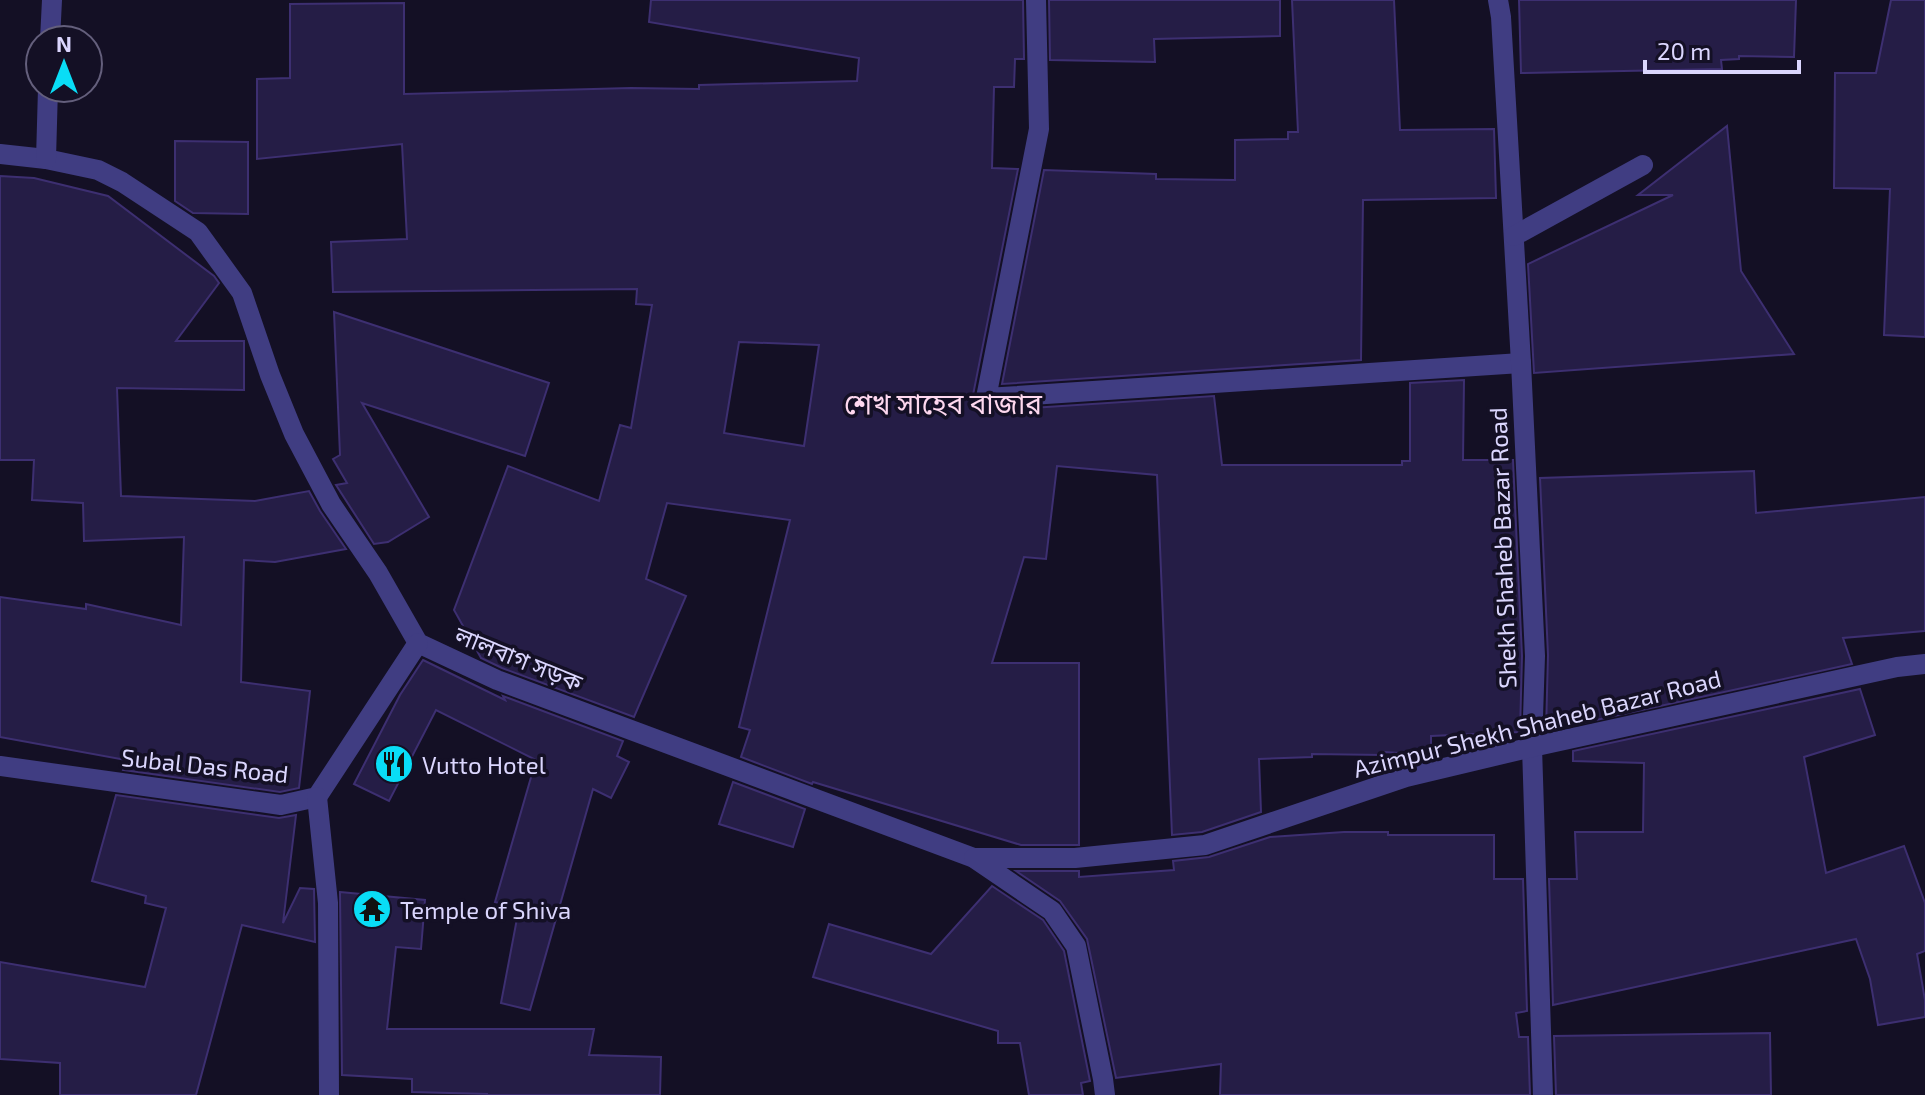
<svg xmlns="http://www.w3.org/2000/svg" width="1925" height="1095" font-family="'Exo 2','Noto Sans Bengali',sans-serif">
<style>
.building{fill:#251d46;stroke:#3d2f71;stroke-width:2;fill-rule:evenodd}
.lines{fill:none;stroke-linecap:round;stroke-linejoin:round}
.minor{stroke:#403d82;stroke-width:20}
.labels{text-anchor:middle;dominant-baseline:central;stroke-width:7;stroke-linejoin:round;paint-order:stroke}
.street-label{font-size:24px;fill:#dbd6fe;stroke:#141025}
.poi-label{font-size:24px;fill:#dbd6fe;stroke:#141025;text-anchor:start}
.quarter-label{font-size:28px;fill:#fed8ef;stroke:#141025}
</style>
<rect width="100%" height="100%" fill="#141025"/>
<g class="building">
<path d="M 651,0 L 1023,0 L 1024,59 L 1015,59 L 1014,87 L 994,87 L 992,168 L 1018,169 L 973,395 L 975,404 L 980,409 L 987,411 L 1214,396 L 1222,465 L 1402,465 L 1402,461 L 1410,461 L 1410,383 L 1464,380 L 1463,460 L 1513,460 L 1522,656 L 1520,732 L 1431,736 L 1431,755 L 1385,752 L 1384,755 L 1312,754 L 1312,757 L 1259,759 L 1261,812 L 1202,832 L 1172,835 L 1157,475 L 1057,466 L 1046,559 L 1024,557 L 992,663 L 1079,663 L 1079,845 L 1021,845 L 813,782 L 812,784 L 741,757 L 750,730 L 739,727 L 790,520 L 667,503 L 646,579 L 686,596 L 634,717 L 502,668 L 481,658 L 454,610 L 508,466 L 599,501 L 620,425 L 631,428 L 652,305 L 636,304 L 637,289 L 333,292 L 331,242 L 407,239 L 402,144 L 257,159 L 257,79 L 290,78 L 290,4 L 404,3 L 404,94 L 631,88 L 699,89 L 699,85 L 857,81 L 859,58 L 649,22 ZM 739,342 L 819,345 L 804,446 L 724,433 Z"/>
<path d="M 1049,0 L 1280,0 L 1280,36 L 1154,39 L 1155,62 L 1050,60 Z"/>
<path d="M 1292,0 L 1394,0 L 1400,130 L 1494,129 L 1496,198 L 1363,200 L 1361,360 L 1002,384 L 1044,170 L 1156,174 L 1156,179 L 1235,180 L 1235,140 L 1288,139 L 1288,132 L 1298,132 Z"/>
<path d="M 1519,0 L 1796,0 L 1794,57 L 1739,56 L 1739,59 L 1721,60 L 1722,69 L 1521,73 Z"/>
<path d="M 1891,0 L 1925,0 L 1925,337 L 1884,335 L 1890,189 L 1834,188 L 1835,73 L 1876,73 Z"/>
<path d="M 1727,126 L 1741,271 L 1794,354 L 1534,373 L 1528,264 L 1673,195 L 1638,195 Z"/>
<path d="M 175,141 L 248,142 L 248,214 L 193,213 L 175,201 Z"/>
<path d="M 0,176 L 34,178 L 108,196 L 214,276 L 219,283 L 176,341 L 244,341 L 244,390 L 117,388 L 121,496 L 255,501 L 309,491 L 320,511 L 346,549 L 275,562 L 244,560 L 241,682 L 310,691 L 299,788 L 280,792 L 123,770 L 126,760 L 0,737 L 0,597 L 86,609 L 86,604 L 181,625 L 184,537 L 84,541 L 83,503 L 32,500 L 34,460 L 0,460 Z"/>
<path d="M 334,312 L 549,383 L 525,456 L 362,403 L 429,517 L 388,542 L 374,544 L 336,485 L 347,483 L 333,459 L 340,455 Z"/>
<path d="M 1754,471 L 1756,513 L 1925,497 L 1925,631 L 1843,638 L 1852,664 L 1546,731 L 1548,655 L 1540,478 Z"/>
<path d="M 423,660 L 505,700 L 503,696 L 623,741 L 617,756 L 629,762 L 611,798 L 593,789 L 530,1010 L 501,1003 L 519,908 L 495,902 L 536,760 L 436,710 L 389,801 L 354,784 L 400,695 Z"/>
<path d="M 1860,689 L 1875,735 L 1804,757 L 1826,873 L 1904,846 L 1925,903 L 1925,951 L 1917,954 L 1925,1000 L 1925,1017 L 1878,1025 L 1870,979 L 1856,939 L 1553,1005 L 1549,879 L 1577,879 L 1575,832 L 1643,832 L 1644,763 L 1573,761 L 1573,751 Z"/>
<path d="M 733,782 L 805,809 L 793,847 L 719,824 Z"/>
<path d="M 116,795 L 279,818 L 296,815 L 283,923 L 300,888 L 314,889 L 315,942 L 242,925 L 196,1095 L 60,1095 L 60,1063 L 0,1059 L 0,962 L 145,987 L 166,908 L 145,903 L 146,896 L 92,881 Z"/>
<path d="M 1344,832 L 1388,832 L 1388,835 L 1494,835 L 1494,879 L 1523,879 L 1527,1011 L 1516,1013 L 1519,1037 L 1528,1037 L 1530,1095 L 1220,1095 L 1221,1064 L 1116,1078 L 1087,939 L 1060,901 L 1016,871 L 1079,871 L 1079,877 L 1174,870 L 1173,861 L 1209,857 L 1270,837 Z"/>
<path d="M 992,886 L 1043,920 L 1064,951 L 1090,1081 L 1081,1083 L 1083,1095 L 1029,1095 L 1020,1043 L 998,1043 L 998,1031 L 813,977 L 829,924 L 931,954 Z"/>
<path d="M 340,892 L 425,900 L 421,949 L 396,947 L 387,1029 L 594,1029 L 589,1055 L 661,1057 L 660,1095 L 487,1095 L 487,1094 L 412,1092 L 412,1079 L 342,1075 Z"/>
<path d="M 1770,1033 L 1771,1095 L 1556,1095 L 1554,1036 Z"/>
</g>
<g class="lines">
<g class="minor">
<path d="M 1036,0 L 1039,129 L 986,398 L 1521,363"/>
<path d="M 1498,0 L 1501,17 L 1521,363 L 1535,656 L 1532,747 L 1543,1095"/>
<path d="M 50,40 L 52,0"/>
<path d="M 0,154 L 46,159 L 98,170 L 122,182 L 198,232 L 242,293 L 270,375 L 294,434 L 331,504 L 378,573 L 418,643 L 497,680 L 974,858 L 1052,911 L 1076,946 L 1103,1079 L 1105,1095"/>
<path d="M 46,159 L 48,88"/>
<path d="M 1514,236 L 1643,165"/>
<path d="M 0,766 L 281,805 L 317,797 L 418,643"/>
<path d="M 317,797 L 328,903 L 329,1095"/>
<path d="M 974,858 L 1075,858 L 1205,845 L 1406,777 L 1532,747 L 1897,667 L 1925,664"/>
</g>
</g>
<defs>
<symbol id="restaurant-disc" viewBox="-11 -11 22 22"><circle r="9.5" fill="#09ddf6" stroke="#141025"/><path d="M-5-6h1v4h1v-4h1v4h1v-4h1v5L-1.5 .5V6h-2V.5L-5-1ZM5-6V6H3V1.5H1.5Q1.5-4 5-6Z" fill="#111"/></symbol>
<symbol id="temple-disc" viewBox="-11 -11 22 22"><circle r="9.5" fill="#09ddf6" stroke="#141025"/><path d="M0-6L5-2H3V0L6.5 2.5H4V6H1.5V3h-3V6H-4V2.5H-6.5L-3 0V-2H-5Z" fill="#111"/></symbol>
</defs>
<g fill-rule="evenodd">
<use href="#restaurant-disc" x="372" y="742" width="44" height="44"/>
<use href="#temple-disc" x="350" y="887" width="44" height="44"/>
</g>
<g class="labels">
<g class="street-label">
<text transform="translate(1502 548) rotate(-92)">Shekh Shaheb Bazar Road</text>
<text transform="translate(519 658) rotate(22)">লালবাগ সড়ক</text>
<text transform="translate(1537 723) rotate(-14)">Azimpur Shekh Shaheb Bazar Road</text>
<text transform="translate(205 765) rotate(6)">Subal Das Road</text>
</g>
<g class="poi-label">
<text x="422" y="764">Vutto Hotel</text>
<text x="400" y="909">Temple of Shiva</text>
</g>
<g class="quarter-label">
<text x="943" y="403">শেখ সাহেব বাজার</text>
</g>
</g>
<g transform="translate(64 64)"><circle r="38" fill="#141025" stroke="#645f7c" stroke-width="2"/>
<path d="M0-6L14 30L0 20L-14 30Z" fill="#09ddf6"/>
<text y="-12" font-size="22" font-weight="bold" text-anchor="middle" fill="#dbd6fe">N</text>
</g>
<path d="M1645 60v12h154v-12" fill="none" stroke="#dbd6fe" stroke-width="4"/>
<text x="1657" y="60" font-size="24" fill="#dbd6fe" stroke="#141025" stroke-width="6" paint-order="stroke">20 m</text>
</svg>
